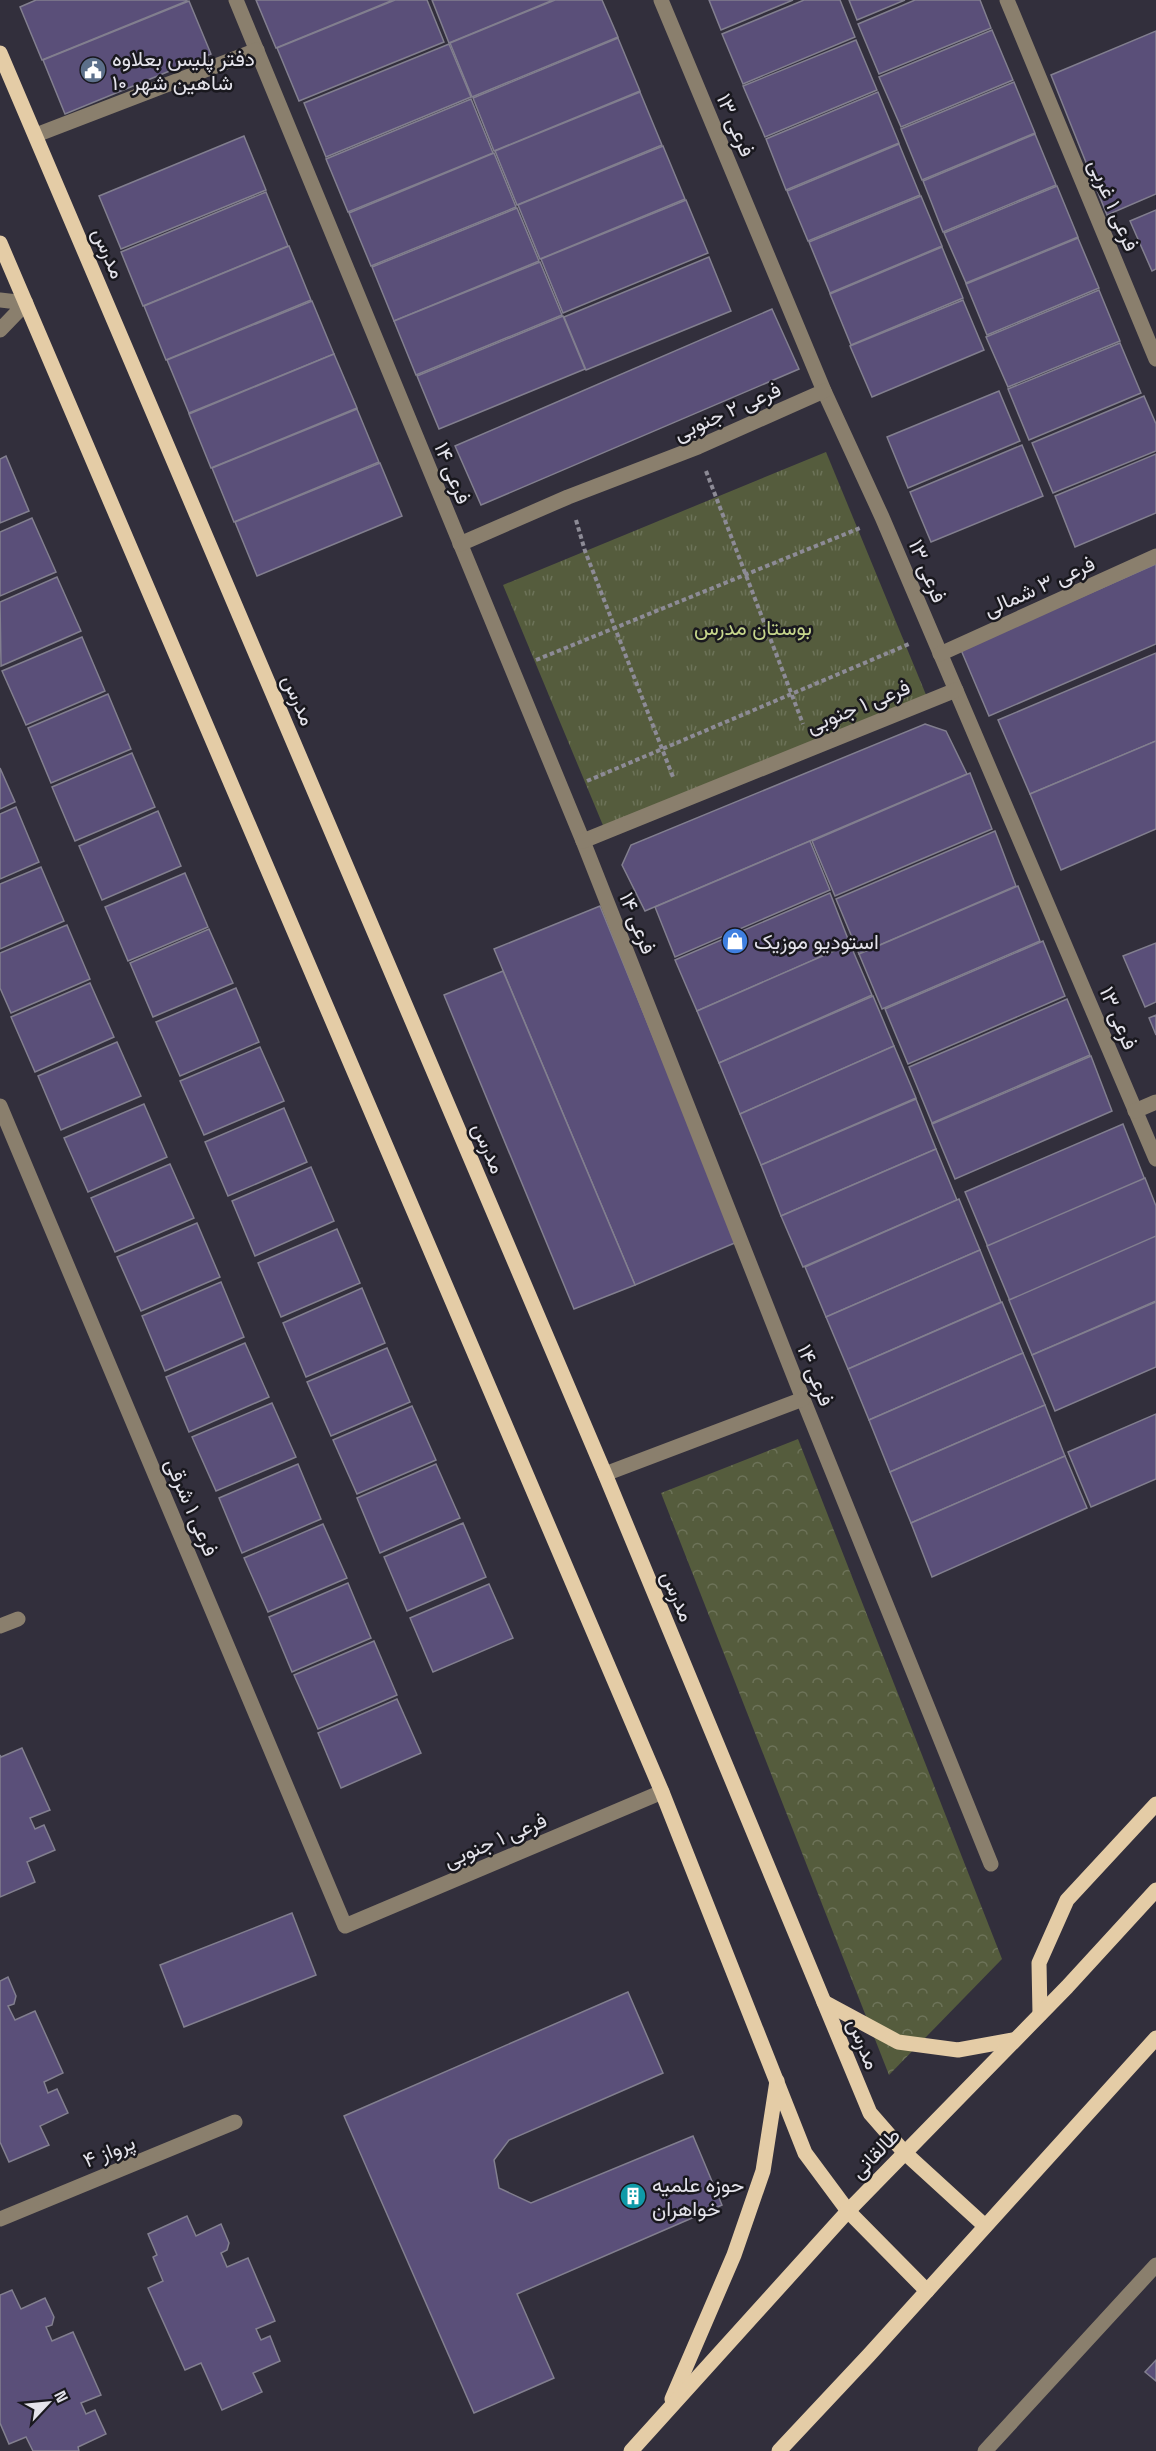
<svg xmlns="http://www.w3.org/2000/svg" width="1156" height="2451" font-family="'Space Grotesk',Vazirmatn,sans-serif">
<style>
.forest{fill:url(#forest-crowns)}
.park{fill:url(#park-tufts)}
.building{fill:#5a4f79;stroke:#827f8f;stroke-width:1.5}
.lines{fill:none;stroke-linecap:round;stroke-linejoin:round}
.path{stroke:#8d8b96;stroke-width:4;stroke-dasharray:4.5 3;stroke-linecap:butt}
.minor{stroke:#8a7f6d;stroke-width:15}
.major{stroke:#e4cca6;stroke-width:15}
.labels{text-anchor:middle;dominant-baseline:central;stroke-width:5;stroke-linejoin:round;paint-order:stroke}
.poi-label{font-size:21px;fill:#e4e3eb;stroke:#19181e;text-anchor:start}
.street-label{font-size:21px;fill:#e4e3eb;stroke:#19181e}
.park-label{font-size:21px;fill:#c6d68c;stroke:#19181e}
</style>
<defs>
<pattern id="forest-crowns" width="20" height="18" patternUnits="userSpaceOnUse" patternTransform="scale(1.5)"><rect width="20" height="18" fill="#555c3d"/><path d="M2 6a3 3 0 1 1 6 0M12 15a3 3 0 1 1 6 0" fill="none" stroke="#6d7359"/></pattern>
<pattern id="park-tufts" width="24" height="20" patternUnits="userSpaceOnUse" patternTransform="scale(1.5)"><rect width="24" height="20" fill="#555c3d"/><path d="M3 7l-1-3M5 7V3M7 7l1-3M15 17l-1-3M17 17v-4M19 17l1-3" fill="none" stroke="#6d7359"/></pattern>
</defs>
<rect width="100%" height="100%" fill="#322f3c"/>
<path class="forest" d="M 798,1439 L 1002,1959 L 889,2075 L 661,1493 Z"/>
<path class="park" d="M 826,452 L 929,702 L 607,835 L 503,585 Z"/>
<g class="building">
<path d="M 36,0 L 187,0 L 187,1 L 42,60 L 20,7 Z"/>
<path d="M 256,0 L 393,0 L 276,48 Z"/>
<path d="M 395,0 L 427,0 L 444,42 L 299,101 L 277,48 Z"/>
<path d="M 432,0 L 553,0 L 449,43 Z"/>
<path d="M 555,0 L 602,0 L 618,37 L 472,97 L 450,43 Z"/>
<path d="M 709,0 L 793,0 L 721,30 Z"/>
<path d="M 804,0 L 840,0 L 855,37 L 743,84 L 722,34 Z"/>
<path d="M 849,0 L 905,0 L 857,20 Z"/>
<path d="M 915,0 L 980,0 L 991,28 L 879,74 L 858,24 Z"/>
<path d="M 189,1 L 211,54 L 65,114 L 43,60 Z"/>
<path d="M 992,30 L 1013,80 L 901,127 L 879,77 Z"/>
<path d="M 1156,31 L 1156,194 L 1107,215 L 1051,75 Z"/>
<path d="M 618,38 L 640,91 L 494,151 L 473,98 Z"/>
<path d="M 856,40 L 877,90 L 765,137 L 743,86 Z"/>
<path d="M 449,44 L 471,97 L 326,157 L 304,103 Z"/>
<path d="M 1014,82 L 1035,133 L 922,180 L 901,129 Z"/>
<path d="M 640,92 L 662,145 L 517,205 L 495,151 Z"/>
<path d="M 878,92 L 899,143 L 786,190 L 766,139 Z"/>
<path d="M 471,99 L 493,153 L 348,212 L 326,159 Z"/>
<path d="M 1035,134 L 1056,185 L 943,232 L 923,181 Z"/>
<path d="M 244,136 L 266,190 L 121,249 L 99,196 Z"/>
<path d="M 899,144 L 920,195 L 808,241 L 787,191 Z"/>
<path d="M 663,146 L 685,199 L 540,259 L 518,205 Z"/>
<path d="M 494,153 L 516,207 L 371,266 L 349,213 Z"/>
<path d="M 1057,186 L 1078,237 L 966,283 L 944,233 Z"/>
<path d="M 266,192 L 288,246 L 143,306 L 121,252 Z"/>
<path d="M 921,196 L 942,246 L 830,293 L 809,242 Z"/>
<path d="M 686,200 L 708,253 L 563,313 L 541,259 Z"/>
<path d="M 517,208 L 539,261 L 394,321 L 372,267 Z"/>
<path d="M 1156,210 L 1156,269 L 1152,271 L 1130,221 Z"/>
<path d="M 1078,238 L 1099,288 L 987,335 L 966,284 Z"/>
<path d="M 289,246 L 311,300 L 166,360 L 144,306 Z"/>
<path d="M 942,247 L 963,298 L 851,345 L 830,294 Z"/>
<path d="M 709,257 L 731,311 L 586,370 L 564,317 Z"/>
<path d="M 540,262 L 562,315 L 416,375 L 394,321 Z"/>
<path d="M 1099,290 L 1120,341 L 1008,387 L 986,337 Z"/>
<path d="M 963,300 L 984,350 L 872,397 L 850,346 Z"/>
<path d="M 312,301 L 334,354 L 189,413 L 167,360 Z"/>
<path d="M 772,309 L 799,369 L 481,505 L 455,446 Z"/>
<path d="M 563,316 L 585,369 L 439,429 L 417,376 Z"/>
<path d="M 1120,343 L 1141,393 L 1029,440 L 1008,389 Z"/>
<path d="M 334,354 L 357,408 L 211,468 L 189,414 Z"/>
<path d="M 999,391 L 1020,441 L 908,488 L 887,437 Z"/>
<path d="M 1144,396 L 1156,424 L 1156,451 L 1053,493 L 1032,443 Z"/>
<path d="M 357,409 L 379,462 L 234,522 L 212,468 Z"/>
<path d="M 1022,445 L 1043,496 L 931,542 L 910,492 Z"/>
<path d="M 1156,454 L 1156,513 L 1075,547 L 1055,496 Z"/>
<path d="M 6,456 L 29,511 L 0,523 L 0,459 Z"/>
<path d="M 380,463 L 402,516 L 257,576 L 235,522 Z"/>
<path d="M 32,518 L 56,572 L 0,596 L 0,532 Z"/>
<path d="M 1156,564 L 1156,644 L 989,716 L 961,650 Z"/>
<path d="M 57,577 L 81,631 L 1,666 L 0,602 Z"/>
<path d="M 82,637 L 105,691 L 26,725 L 2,671 Z"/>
<path d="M 1156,653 L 1156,741 L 1030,794 L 998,720 Z"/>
<path d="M 108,694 L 131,749 L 51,783 L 28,728 Z"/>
<path d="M 925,724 L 946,731 L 967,774 L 645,911 L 622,865 L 631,845 Z"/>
<path d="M 1156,741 L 1156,829 L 1061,870 L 1030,794 Z"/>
<path d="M 132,753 L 155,807 L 75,841 L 52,787 Z"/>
<path d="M 0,768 L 15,802 L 0,809 Z"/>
<path d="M 970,773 L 992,829 L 835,896 L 812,841 Z"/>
<path d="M 16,807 L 39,862 L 0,879 L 0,814 Z"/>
<path d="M 158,811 L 181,866 L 102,900 L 79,846 Z"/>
<path d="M 995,831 L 1016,886 L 859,954 L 836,899 Z"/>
<path d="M 810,841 L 830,890 L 675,957 L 655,907 Z"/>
<path d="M 41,867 L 64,921 L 0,949 L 0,884 Z"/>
<path d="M 185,873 L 208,927 L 128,961 L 105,907 Z"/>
<path d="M 1018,886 L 1040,941 L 882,1009 L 859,954 Z"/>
<path d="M 830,893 L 850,944 L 697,1011 L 675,960 Z"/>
<path d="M 600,906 L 737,1242 L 635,1285 L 494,949 Z"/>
<path d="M 67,925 L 90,979 L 11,1013 L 0,988 L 0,953 Z"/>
<path d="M 209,929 L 233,983 L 153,1017 L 130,963 Z"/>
<path d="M 1043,941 L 1065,996 L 908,1064 L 885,1009 Z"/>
<path d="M 1156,943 L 1156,1002 L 1145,1007 L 1123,956 Z"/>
<path d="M 850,944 L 872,995 L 719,1063 L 697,1011 Z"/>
<path d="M 503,971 L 635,1285 L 574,1309 L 444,995 Z"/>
<path d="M 90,983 L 114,1037 L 35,1072 L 11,1017 Z"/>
<path d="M 236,988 L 259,1042 L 180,1076 L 156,1022 Z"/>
<path d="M 873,996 L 894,1046 L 740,1114 L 719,1063 Z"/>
<path d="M 1067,999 L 1090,1055 L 932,1123 L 909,1067 Z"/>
<path d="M 1156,1015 L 1156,1035 L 1149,1018 Z"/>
<path d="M 117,1042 L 141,1096 L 61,1130 L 38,1076 Z"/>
<path d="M 894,1046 L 916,1098 L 761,1165 L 740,1114 Z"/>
<path d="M 260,1047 L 284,1101 L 204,1135 L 180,1081 Z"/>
<path d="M 1091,1056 L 1112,1111 L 955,1179 L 932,1124 Z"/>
<path d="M 916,1099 L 936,1149 L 781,1216 L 761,1165 Z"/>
<path d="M 144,1104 L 167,1157 L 88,1192 L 64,1138 Z"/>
<path d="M 284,1108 L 307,1162 L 228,1196 L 205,1142 Z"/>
<path d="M 1123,1124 L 1145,1180 L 988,1247 L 965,1192 Z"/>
<path d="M 936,1149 L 957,1200 L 803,1267 L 781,1216 Z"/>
<path d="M 170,1164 L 194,1218 L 115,1252 L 91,1198 Z"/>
<path d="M 311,1167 L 334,1221 L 255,1256 L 232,1201 Z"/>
<path d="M 1145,1178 L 1156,1206 L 1156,1238 L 1010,1301 L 987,1246 Z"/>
<path d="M 959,1199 L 980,1250 L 826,1317 L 805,1267 Z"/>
<path d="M 197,1223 L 220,1277 L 141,1311 L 117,1257 Z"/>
<path d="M 337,1229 L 360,1283 L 281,1317 L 258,1263 Z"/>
<path d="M 1156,1236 L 1156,1301 L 1032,1355 L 1009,1300 Z"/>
<path d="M 980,1250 L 1001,1302 L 848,1369 L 826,1317 Z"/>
<path d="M 221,1282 L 244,1337 L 165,1371 L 142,1316 Z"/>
<path d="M 362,1288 L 385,1343 L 306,1377 L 283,1323 Z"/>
<path d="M 1002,1302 L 1023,1353 L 869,1420 L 848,1369 Z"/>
<path d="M 1156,1302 L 1156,1367 L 1055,1411 L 1032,1355 Z"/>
<path d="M 245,1343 L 269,1397 L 189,1432 L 166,1377 Z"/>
<path d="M 387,1348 L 410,1402 L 331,1436 L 307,1382 Z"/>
<path d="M 1023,1353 L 1045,1405 L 890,1472 L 869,1420 Z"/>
<path d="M 272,1403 L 296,1457 L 216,1491 L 192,1437 Z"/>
<path d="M 1045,1405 L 1065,1456 L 911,1523 L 890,1472 Z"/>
<path d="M 412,1406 L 436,1460 L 357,1494 L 333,1440 Z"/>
<path d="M 1156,1414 L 1156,1479 L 1091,1507 L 1068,1452 Z"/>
<path d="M 1065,1456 L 1087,1508 L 932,1577 L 911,1523 Z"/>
<path d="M 298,1464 L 321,1519 L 242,1553 L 219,1498 Z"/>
<path d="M 436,1464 L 460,1518 L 380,1553 L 357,1498 Z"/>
<path d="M 463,1523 L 486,1577 L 407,1611 L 384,1557 Z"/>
<path d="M 323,1524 L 347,1578 L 268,1612 L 244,1558 Z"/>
<path d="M 348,1583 L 371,1638 L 292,1672 L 269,1617 Z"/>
<path d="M 489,1584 L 513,1638 L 433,1672 L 410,1618 Z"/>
<path d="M 374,1641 L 397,1695 L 318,1729 L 294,1675 Z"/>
<path d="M 397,1699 L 421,1753 L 341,1788 L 318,1733 Z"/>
<path d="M 22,1748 L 50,1810 L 30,1818 L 35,1829 L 44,1825 L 55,1850 L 27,1862 L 35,1882 L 0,1897 L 0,1755 L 1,1757 Z"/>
<path d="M 292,1913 L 316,1975 L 184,2027 L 160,1965 Z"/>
<path d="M 8,1977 L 16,1996 L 14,2004 L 8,2006 L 15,2020 L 35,2011 L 63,2073 L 44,2082 L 48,2093 L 57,2089 L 68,2113 L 40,2126 L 49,2145 L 9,2162 L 0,2142 L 0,1981 Z"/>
<path d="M 628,1992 L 663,2073 L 509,2140 L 494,2160 L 499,2188 L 531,2203 L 693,2136 L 722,2205 L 517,2294 L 554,2378 L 474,2413 L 344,2116 Z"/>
<path d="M 187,2216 L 196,2236 L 221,2224 L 229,2243 L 227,2250 L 221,2253 L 227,2267 L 248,2258 L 275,2321 L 256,2329 L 261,2340 L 270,2336 L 280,2361 L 253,2373 L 262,2392 L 222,2410 L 201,2363 L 185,2370 L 148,2288 L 163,2281 L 153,2257 L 157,2255 L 148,2234 Z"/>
<path d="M 12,2290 L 21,2309 L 45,2298 L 54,2317 L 52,2325 L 46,2327 L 52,2341 L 73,2332 L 101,2395 L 81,2403 L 86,2414 L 95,2410 L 106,2434 L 78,2447 L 79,2451 L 33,2451 L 26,2437 L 9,2444 L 0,2423 L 0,2295 Z"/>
<path d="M 1156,2360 L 1156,2381 L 1145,2372 Z"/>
</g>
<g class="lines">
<g class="path">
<path d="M 706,471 L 803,724"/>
<path d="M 576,520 L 585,551 L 673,777"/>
<path d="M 536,660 L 860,528"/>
<path d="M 587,781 L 909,644"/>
</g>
<g class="minor">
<path d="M 236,0 L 583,841 L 803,1399 L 991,1864"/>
<path d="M 661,0 L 824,391 L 882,517 L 1156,1159"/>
<path d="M 1007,0 L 1156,359"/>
<path d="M 36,135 L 257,50"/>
<path d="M 0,300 L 26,303 L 0,330"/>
<path d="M 460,544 L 568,497 L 698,447 L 824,391"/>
<path d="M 940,654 L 1156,556"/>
<path d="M 583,841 L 956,690"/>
<path d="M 0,1106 L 345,1926 L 662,1792"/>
<path d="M 1135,1111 L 1156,1102"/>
<path d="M 605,1474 L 803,1399"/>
<path d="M 0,1626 L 18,1619"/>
<path d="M 0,2219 L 235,2122"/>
<path d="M 985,2451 L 1156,2265"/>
</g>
<g class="major">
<path d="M 0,53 L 605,1474 L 870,2113 L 904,2152 L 985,2226"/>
<path d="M 0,243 L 662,1792 L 805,2153 L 848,2211 L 927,2291"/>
<path d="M 824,2002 L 898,2042 L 958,2050 L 1013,2040"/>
<path d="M 1040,2014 L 1039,1963 L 1067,1900 L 1156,1804"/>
<path d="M 672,2399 L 734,2255 L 763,2171 L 777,2081"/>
<path d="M 631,2451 L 848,2211 L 1067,1987 L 1156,1890"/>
<path d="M 779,2451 L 869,2355 L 1156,2038"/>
</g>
</g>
<defs>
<symbol id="civic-disc" viewBox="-11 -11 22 22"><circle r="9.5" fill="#5c6f8a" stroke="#19181e"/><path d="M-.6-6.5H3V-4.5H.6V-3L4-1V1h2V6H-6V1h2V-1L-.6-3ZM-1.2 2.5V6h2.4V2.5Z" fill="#fff"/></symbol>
<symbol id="shop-disc" viewBox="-11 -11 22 22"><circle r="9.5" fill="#3f7fe0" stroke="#19181e"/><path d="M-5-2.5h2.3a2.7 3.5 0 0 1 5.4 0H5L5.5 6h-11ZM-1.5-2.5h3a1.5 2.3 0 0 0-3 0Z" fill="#fff"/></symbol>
<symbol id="building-disc" viewBox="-11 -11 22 22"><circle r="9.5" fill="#0f9aa8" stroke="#19181e"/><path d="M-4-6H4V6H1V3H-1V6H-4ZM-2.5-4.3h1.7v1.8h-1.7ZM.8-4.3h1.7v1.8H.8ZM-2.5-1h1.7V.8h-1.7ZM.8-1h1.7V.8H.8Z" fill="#fff"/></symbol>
</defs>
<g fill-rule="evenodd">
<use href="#civic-disc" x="78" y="55" width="30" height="30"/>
<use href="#shop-disc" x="720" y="926" width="30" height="30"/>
<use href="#building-disc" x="618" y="2181" width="30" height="30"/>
</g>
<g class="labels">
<g class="poi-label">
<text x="112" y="58">دفتر پلیس بعلاوه<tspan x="112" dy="24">۱۰ شاهین شهر</tspan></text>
<text x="754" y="941">استودیو موزیک</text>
<text x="652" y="2184">حوزه علمیه<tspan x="652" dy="24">خواهران</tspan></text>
</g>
<g class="street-label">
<text transform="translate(736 125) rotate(67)">فرعی ۱۳</text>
<text transform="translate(1114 205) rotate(67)">فرعی ۱ غربی</text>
<text transform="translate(109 253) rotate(67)">مدرس</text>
<text transform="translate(727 411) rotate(-24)">فرعی ۲ جنوبی</text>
<text transform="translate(453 473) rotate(68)">فرعی ۱۴</text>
<text transform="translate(928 571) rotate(67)">فرعی ۱۳</text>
<text transform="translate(1039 586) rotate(-24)">فرعی ۳ شمالی</text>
<text transform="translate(299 700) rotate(67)">مدرس</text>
<text transform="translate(858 706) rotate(-22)">فرعی ۱ جنوبی</text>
<text transform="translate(638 923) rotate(68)">فرعی ۱۴</text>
<text transform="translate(1119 1018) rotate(67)">فرعی ۱۳</text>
<text transform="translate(489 1148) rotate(67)">مدرس</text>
<text transform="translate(816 1375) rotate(68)">فرعی ۱۴</text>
<text transform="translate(192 1507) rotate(67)">فرعی ۱ شرقی</text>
<text transform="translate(678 1596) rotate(67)">مدرس</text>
<text transform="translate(495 1840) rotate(-23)">فرعی ۱ جنوبی</text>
<text transform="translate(864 2044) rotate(68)">مدرس</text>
<text transform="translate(109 2151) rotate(-22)">پرواز ۴</text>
<text transform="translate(875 2153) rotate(-46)">طالقانی</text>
</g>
<g class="park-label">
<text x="753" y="627">بوستان مدرس</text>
</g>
</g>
<g transform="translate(48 2403) rotate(64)" stroke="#19181e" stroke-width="4.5" paint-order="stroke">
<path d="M0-4.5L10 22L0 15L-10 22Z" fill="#e4e3eb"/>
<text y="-9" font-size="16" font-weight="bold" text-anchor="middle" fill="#e4e3eb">N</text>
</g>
</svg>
